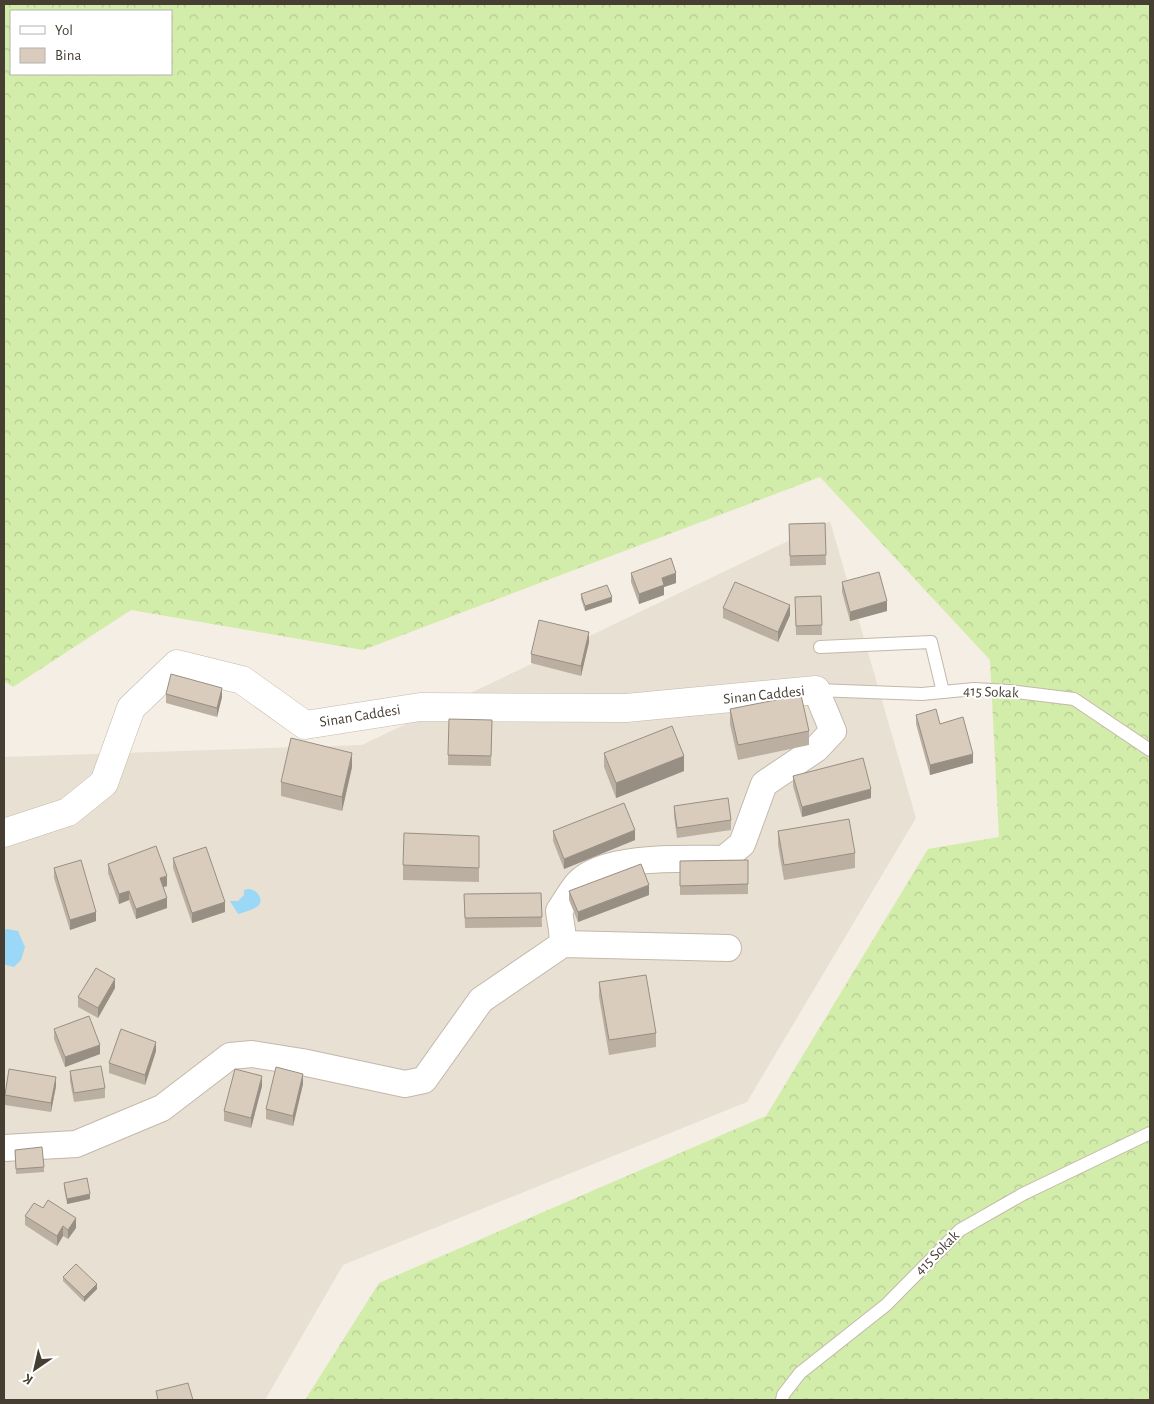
<svg xmlns="http://www.w3.org/2000/svg" width="1154" height="1404" font-family="'Alegreya Sans',sans-serif">
<style>
.residential{fill:#e8e0d2}
.forest{fill:url(#forest-crowns);fill-rule:evenodd}
.water{fill:#9bd7f6}
.lines{fill:none;stroke-linecap:round;stroke-linejoin:round}
.service-casing{stroke:#c3b8a9;stroke-width:14}
.minor-casing{stroke:#c3b8a9;stroke-width:28}
.tertiary-casing{stroke:#c3b8a9;stroke-width:29}
.service{stroke:#fff;stroke-width:12}
.minor{stroke:#fff;stroke-width:26}
.tertiary{stroke:#fff;stroke-width:28}
.wall{fill:#bbafa2}
.shaded-wall{fill:#988f84}
.building{fill:#d9ccbc;stroke:#988f84}
.labels{text-anchor:middle;dominant-baseline:central;stroke-width:4;stroke-linejoin:round;paint-order:stroke}
.street-label{font-size:15px;fill:#463e33;stroke:#fff}
</style>
<defs>
<pattern id="forest-crowns" width="20" height="18" patternUnits="userSpaceOnUse" patternTransform="scale(1.25)"><rect width="20" height="18" fill="#d2eca9"/><path d="M2 6a3 3 0 1 1 6 0M12 15a3 3 0 1 1 6 0" fill="none" stroke="#b6cb92"/></pattern>
</defs>
<rect width="100%" height="100%" fill="#f4eee4"/>
<path class="residential" d="M 830,521 L 916,818 L 747,1102 L 343,1265 L 265,1400 L 4,1400 L 4,757 L 362,745 Z"/>
<path class="forest" d="M 4,4 L 1150,4 L 1150,1400 L 305,1400 L 379,1283 L 766,1116 L 928,849 L 999,837 L 990,660 L 820,477 L 363,650 L 131,610 L 13,687 L 4,681 ZM 11,11 L 171,11 L 171,74 L 11,74 Z"/>
<g class="water">
<path d="M 248,889 C 256,889 265,899 258,906 C 253,910 244,912 238,914 L 230,901 L 238,901 L 244,895 L 244,890 Z"/>
<path d="M 7,929 L 18,931 L 25,947 L 21,960 L 14,967 L 6,965 L 4,963 L 4,930 Z"/>
</g>
<g class="lines">
<defs>
<g id="service">
<path d="M 820,647 L 931,642 L 943,692"/>
<path d="M 816,690 L 922,694 L 974,689 L 1009,691 L 1074,699 L 1150,750"/>
<path d="M 782,1400 L 783,1395 L 800,1373 L 886,1305 L 960,1230 L 1023,1194 L 1150,1133"/>
</g>
<g id="minor">
<path d="M 563,944 L 562,930 L 559,911 C 565,902 571,891 578,883 C 605,854 687,859 724,859 L 742,844 L 764,784 L 816,749 L 833,731 L 816,690"/>
<path d="M 4,1148 L 76,1144 L 162,1108 L 230,1056 L 252,1054 L 302,1062 L 405,1084 L 424,1080 L 481,1000 L 563,944 L 728,948"/>
</g>
<path id="tertiary" d="M 4,833 L 68,812 L 104,783 L 131,708 L 177,664 L 242,680 L 305,725 L 420,707 L 626,708 L 816,690"/>
</defs>
<use href="#service" class="service-casing"/>
<use href="#minor" class="minor-casing"/>
<use href="#tertiary" class="tertiary-casing"/>
<use href="#service" class="service"/>
<use href="#minor" class="minor"/>
<use href="#tertiary" class="tertiary"/>
</g>
<g class="wall">
<path d="M 825,523 L 826,565 L 790,566 L 789,524 Z"/>
<path d="M 631,573 L 676,583 L 664,587 L 664,595 L 639,604 L 631,582 Z"/>
<path d="M 842,582 L 887,611 L 850,621 L 842,592 Z"/>
<path d="M 581,594 L 612,602 L 585,611 L 581,599 Z"/>
<path d="M 821,596 L 822,635 L 796,635 L 795,597 Z"/>
<path d="M 723,608 L 790,615 L 778,642 L 723,618 Z"/>
<path d="M 589,642 L 581,676 L 531,663 L 531,654 Z"/>
<path d="M 166,694 L 222,697 L 217,717 L 166,703 Z"/>
<path d="M 730,709 L 809,731 L 809,745 L 738,760 L 730,724 Z"/>
<path d="M 916,715 L 940,724 L 973,763 L 930,775 L 916,724 Z"/>
<path d="M 492,720 L 491,766 L 448,765 L 448,755 Z"/>
<path d="M 604,753 L 684,771 L 616,798 L 604,767 Z"/>
<path d="M 352,767 L 342,811 L 281,796 L 281,782 Z"/>
<path d="M 793,776 L 871,798 L 802,817 L 793,786 Z"/>
<path d="M 674,806 L 731,820 L 731,830 L 677,838 L 674,816 Z"/>
<path d="M 553,831 L 635,840 L 564,869 L 553,841 Z"/>
<path d="M 778,831 L 855,853 L 855,868 L 784,880 L 778,845 Z"/>
<path d="M 479,850 L 479,882 L 403,880 L 403,865 Z"/>
<path d="M 173,858 L 225,912 L 192,923 L 173,868 Z"/>
<path d="M 748,860 L 748,894 L 680,895 L 680,861 Z"/>
<path d="M 108,864 L 167,886 L 163,887 L 167,908 L 136,919 L 129,900 L 119,904 L 108,873 Z"/>
<path d="M 54,868 L 96,921 L 70,930 L 54,878 Z"/>
<path d="M 569,891 L 649,895 L 578,922 L 569,900 Z"/>
<path d="M 541,893 L 542,927 L 465,928 L 464,894 Z"/>
<path d="M 599,982 L 656,1033 L 656,1047 L 609,1055 L 599,997 Z"/>
<path d="M 115,988 L 98,1018 L 78,1007 L 78,997 Z"/>
<path d="M 54,1029 L 100,1054 L 65,1067 L 54,1039 Z"/>
<path d="M 156,1051 L 145,1085 L 109,1073 L 109,1063 Z"/>
<path d="M 70,1071 L 105,1088 L 105,1098 L 74,1102 L 70,1081 Z"/>
<path d="M 303,1084 L 293,1126 L 266,1119 L 266,1109 Z"/>
<path d="M 56,1086 L 51,1112 L 5,1105 L 5,1095 Z"/>
<path d="M 262,1086 L 251,1128 L 224,1121 L 224,1111 Z"/>
<path d="M 15,1150 L 44,1167 L 44,1172 L 16,1174 Z"/>
<path d="M 64,1183 L 90,1199 L 67,1204 L 64,1188 Z"/>
<path d="M 25,1216 L 76,1228 L 68,1239 L 63,1236 L 57,1246 L 25,1225 Z"/>
<path d="M 63,1277 L 97,1289 L 84,1302 L 63,1281 Z"/>
</g>
<g class="shaded-wall">
<path d="M 676,573 L 676,583 L 664,587 L 664,595 L 639,604 L 639,594 L 662,578 Z"/>
<path d="M 612,597 L 612,602 L 585,611 L 585,606 Z"/>
<path d="M 887,601 L 887,611 L 850,621 L 850,612 Z"/>
<path d="M 790,605 L 790,615 L 778,642 L 778,632 Z"/>
<path d="M 589,632 L 589,642 L 581,676 L 581,666 Z"/>
<path d="M 222,688 L 222,697 L 217,717 L 217,708 Z"/>
<path d="M 352,753 L 352,767 L 342,811 L 342,797 Z"/>
<path d="M 973,754 L 973,763 L 930,775 L 930,765 Z"/>
<path d="M 684,756 L 684,771 L 616,798 L 616,783 Z"/>
<path d="M 871,789 L 871,798 L 802,817 L 802,807 Z"/>
<path d="M 635,830 L 635,840 L 564,869 L 564,859 Z"/>
<path d="M 167,876 L 167,886 L 160,888 L 160,878 Z"/>
<path d="M 649,885 L 649,895 L 578,922 L 578,912 Z"/>
<path d="M 129,891 L 129,900 L 119,904 L 119,894 Z"/>
<path d="M 167,898 L 167,908 L 136,919 L 136,909 Z"/>
<path d="M 225,902 L 225,912 L 192,923 L 192,913 Z"/>
<path d="M 96,912 L 96,921 L 70,930 L 70,920 Z"/>
<path d="M 115,979 L 115,988 L 98,1018 L 98,1008 Z"/>
<path d="M 156,1042 L 156,1051 L 145,1085 L 145,1075 Z"/>
<path d="M 100,1045 L 100,1054 L 65,1067 L 65,1057 Z"/>
<path d="M 303,1074 L 303,1084 L 293,1126 L 293,1116 Z"/>
<path d="M 262,1076 L 262,1086 L 251,1128 L 251,1118 Z"/>
<path d="M 56,1077 L 56,1086 L 51,1112 L 51,1103 Z"/>
<path d="M 90,1194 L 90,1199 L 67,1204 L 67,1199 Z"/>
<path d="M 76,1218 L 76,1228 L 68,1239 L 68,1230 Z"/>
<path d="M 63,1226 L 63,1236 L 57,1246 L 57,1236 Z"/>
<path d="M 97,1284 L 97,1289 L 84,1302 L 84,1297 Z"/>
</g>
<g class="building">
<path d="M 825,523 L 826,555 L 790,556 L 789,524 Z"/>
<path d="M 671,558 L 676,573 L 662,578 L 664,585 L 639,594 L 631,573 Z"/>
<path d="M 879,572 L 887,601 L 850,612 L 842,582 Z"/>
<path d="M 735,582 L 790,605 L 778,632 L 723,608 Z"/>
<path d="M 607,585 L 612,597 L 585,606 L 581,594 Z"/>
<path d="M 821,596 L 822,625 L 796,626 L 795,597 Z"/>
<path d="M 539,620 L 589,632 L 581,666 L 531,654 Z"/>
<path d="M 171,674 L 222,688 L 217,708 L 166,694 Z"/>
<path d="M 801,695 L 809,731 L 738,745 L 730,709 Z"/>
<path d="M 936,709 L 940,724 L 963,717 L 973,754 L 930,765 L 916,715 Z"/>
<path d="M 449,719 L 492,720 L 491,756 L 448,755 Z"/>
<path d="M 672,726 L 684,756 L 616,783 L 604,753 Z"/>
<path d="M 291,738 L 352,753 L 342,797 L 281,782 Z"/>
<path d="M 863,758 L 871,789 L 802,807 L 793,776 Z"/>
<path d="M 728,798 L 731,820 L 677,828 L 674,806 Z"/>
<path d="M 624,803 L 635,830 L 564,859 L 553,831 Z"/>
<path d="M 849,819 L 855,853 L 784,865 L 778,831 Z"/>
<path d="M 404,833 L 479,836 L 479,868 L 403,865 Z"/>
<path d="M 156,846 L 167,876 L 160,878 L 167,898 L 136,909 L 129,891 L 119,894 L 108,864 Z"/>
<path d="M 206,847 L 225,902 L 192,913 L 173,858 Z"/>
<path d="M 81,860 L 96,912 L 70,920 L 54,868 Z"/>
<path d="M 748,860 L 748,884 L 680,886 L 680,861 Z"/>
<path d="M 641,864 L 649,885 L 578,912 L 569,891 Z"/>
<path d="M 541,893 L 542,917 L 465,918 L 464,894 Z"/>
<path d="M 96,968 L 115,979 L 98,1008 L 78,997 Z"/>
<path d="M 646,975 L 656,1033 L 609,1040 L 599,982 Z"/>
<path d="M 89,1016 L 100,1045 L 65,1057 L 54,1029 Z"/>
<path d="M 121,1029 L 156,1042 L 145,1075 L 109,1063 Z"/>
<path d="M 101,1066 L 105,1088 L 74,1093 L 70,1071 Z"/>
<path d="M 276,1067 L 303,1074 L 293,1116 L 266,1109 Z"/>
<path d="M 9,1069 L 56,1077 L 51,1103 L 5,1095 Z"/>
<path d="M 235,1069 L 262,1076 L 251,1118 L 224,1111 Z"/>
<path d="M 42,1147 L 44,1167 L 16,1169 L 15,1150 Z"/>
<path d="M 87,1178 L 90,1194 L 67,1199 L 64,1183 Z"/>
<path d="M 48,1200 L 76,1218 L 68,1230 L 63,1226 L 57,1236 L 25,1216 L 34,1203 L 43,1208 Z"/>
<path d="M 76,1264 L 97,1284 L 84,1297 L 63,1277 Z"/>
<path d="M 188,1383 L 193,1400 L 158,1400 L 156,1391 Z"/>
</g>
<g class="labels">
<g class="street-label">
<text transform="translate(991 692) rotate(2)">415 Sokak</text>
<text transform="translate(764 695) rotate(-6)">Sinan Caddesi</text>
<text transform="translate(360 716) rotate(-9)">Sinan Caddesi</text>
<text transform="translate(937 1253) rotate(-45)">415 Sokak</text>
</g>
</g>
<rect width="1154" height="1404" fill="none" stroke="#463e33" stroke-width="10"/>
<rect x="10" y="10" width="162" height="65" fill="#ffffff" stroke="#b5b2ad"/>
<rect x="20" y="26" width="25" height="8" fill="#ffffff" stroke="#b5b2ad"/>
<text x="55" y="35" font-size="15" fill="#463e33">Yol</text>
<rect x="20" y="48" width="25" height="15" fill="#d9ccbc" stroke="#b5b2ad"/>
<text x="55" y="60" font-size="15" fill="#463e33">Bina</text>
<g transform="translate(35 1369) rotate(214)" stroke="#ffffff" stroke-width="4" paint-order="stroke">
<path d="M0-4L9 19L0 12L-9 19Z" fill="#463e33"/>
<text y="-8" font-size="14" font-weight="bold" text-anchor="middle" fill="#463e33">K</text>
</g>
</svg>
